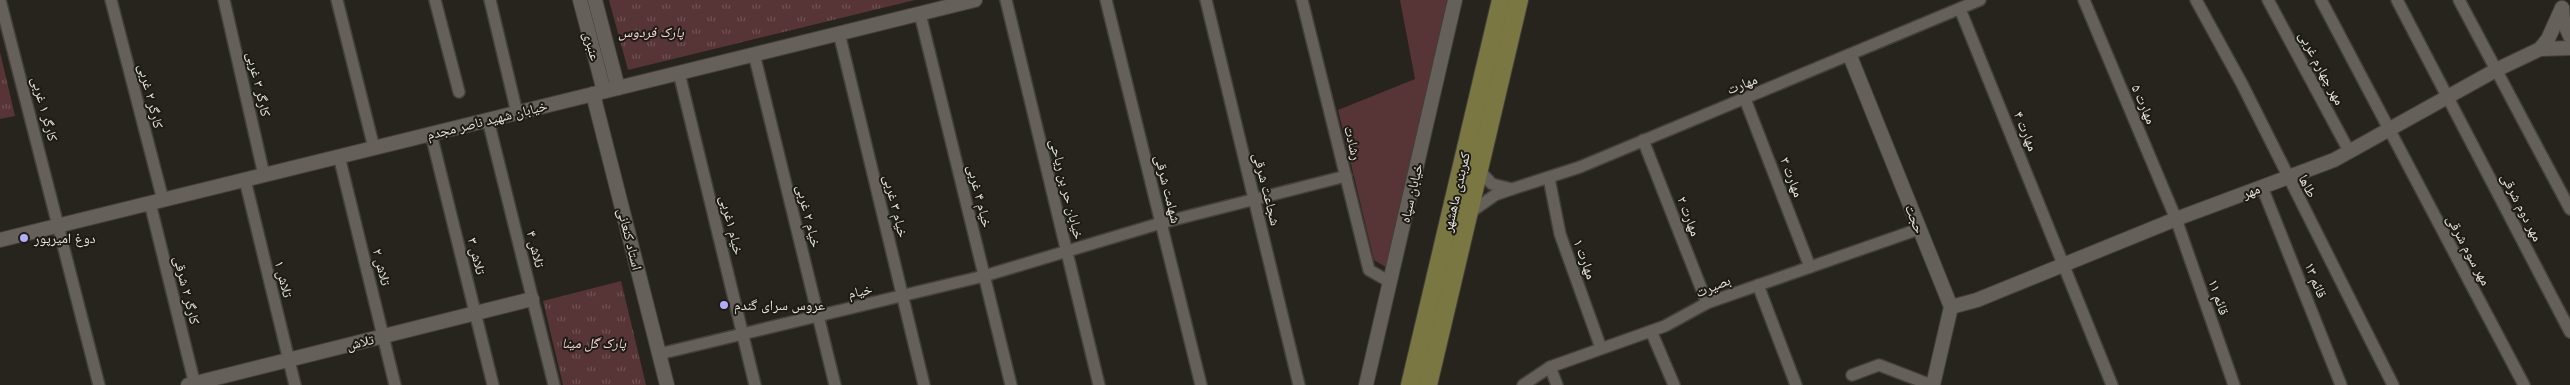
<svg xmlns="http://www.w3.org/2000/svg" width="2570" height="385" font-family="Lora,'Noto Naskh Arabic',serif">
<style>
.grass{fill:#573536}
.park{fill:url(#park-tufts)}
.lines{fill:none;stroke-linecap:round;stroke-linejoin:round}
.minor-casing{stroke:#43403b;stroke-width:14}
.tertiary-casing{stroke:#43403b;stroke-width:16}
.primary-casing{stroke:#43403b;stroke-width:20}
.minor{stroke:#656059;stroke-width:11}
.tertiary{stroke:#656059;stroke-width:14}
.primary{stroke:#7a7742;stroke-width:18}
.poi-dot{fill:#b2adf9;stroke:#1e1a14;stroke-width:2}
.labels{text-anchor:middle;dominant-baseline:central;stroke-width:4;stroke-linejoin:round;paint-order:stroke}
.park-label{font-size:14px;font-style:italic;fill:#f8d9d9;stroke:#1e1a14}
.street-label{font-size:14px;fill:#e5e2de;stroke:#1e1a14}
.poi-label{font-size:14px;fill:#e5e2de;stroke:#1e1a14;text-anchor:start}
</style>
<defs>
<pattern id="park-tufts" width="24" height="20" patternUnits="userSpaceOnUse" patternTransform="scale(1.25)"><rect width="24" height="20" fill="#573536"/><path d="M3 7l-1-3M5 7V3M7 7l1-3M15 17l-1-3M17 17v-4M19 17l1-3" fill="none" stroke="#6f5253"/></pattern>
</defs>
<rect width="100%" height="100%" fill="#27231d"/>
<path class="grass" d="M 1400,0 L 1447,0 L 1387,268 L 1374,260 L 1338,110 L 1415,79 Z"/>
<g class="park">
<path d="M 609,0 L 915,0 L 628,70 Z"/>
<path d="M 0,52 L 15,116 L 0,119 Z"/>
<path d="M 621,281 L 646,385 L 563,385 L 543,301 Z"/>
</g>
<g class="lines">
<defs>
<g id="minor">
<path d="M 0,0 L 99,385"/>
<path d="M 111,0 L 163,200"/>
<path d="M 224,0 L 264,175"/>
<path d="M 337,0 L 374,148"/>
<path d="M 435,0 L 459,92"/>
<path d="M 490,0 L 517,113"/>
<path d="M 1006,0 L 1099,385"/>
<path d="M 1106,0 L 1201,385"/>
<path d="M 1206,0 L 1299,385"/>
<path d="M 1302,0 L 1369,270 L 1390,282"/>
<path d="M 2084,0 L 2176,219 L 2234,385"/>
<path d="M 2196,0 L 2242,84 L 2393,385"/>
<path d="M 2268,0 L 2349,151"/>
<path d="M 2321,0 L 2524,385"/>
<path d="M 2397,0 L 2570,332"/>
<path d="M 2459,0 L 2570,209"/>
<path d="M 1960,9 L 2112,385"/>
<path d="M 920,14 L 1011,385"/>
<path d="M 839,33 L 924,385"/>
<path d="M 754,54 L 835,385"/>
<path d="M 679,73 L 755,385"/>
<path d="M 1745,99 L 1810,267"/>
<path d="M 488,120 L 554,385"/>
<path d="M 431,134 L 493,385"/>
<path d="M 1643,140 L 1707,303"/>
<path d="M 339,156 L 395,385"/>
<path d="M 1549,178 L 1560,234 L 1601,348"/>
<path d="M 245,180 L 295,385"/>
<path d="M 2262,187 L 2341,385"/>
<path d="M 1512,189 L 1580,167 L 1980,0"/>
<path d="M 150,203 L 195,385"/>
<path d="M 1468,214 L 1495,195 L 1512,189 L 1492,184 L 1478,169"/>
<path d="M 1758,285 L 1796,385"/>
<path d="M 1651,331 L 1674,385"/>
<path d="M 659,354 L 984,276 L 1161,223 L 1346,176"/>
<path d="M 1550,367 L 1557,385"/>
<path d="M 1852,375 L 1879,365 L 1931,385"/>
<path d="M 1523,385 L 1550,367 L 1665,326 L 1707,303 L 1919,229"/>
</g>
<g id="tertiary">
<path d="M 580,0 L 604,91"/>
<path d="M 595,0 L 618,88"/>
<path d="M 2562,8 L 2563,20 L 2570,36"/>
<path d="M 2540,49 L 2548,39 L 2562,8"/>
<path d="M 1850,56 L 1951,307 L 1933,385"/>
<path d="M 593,94 L 667,385"/>
<path d="M 0,240 L 975,0"/>
<path d="M 1951,307 L 1977,300 L 2176,219 L 2334,160 L 2496,70 L 2540,49 L 2570,48"/>
<path d="M 188,385 L 532,299"/>
<path d="M 1366,385 L 1455,0"/>
</g>
<g id="primary">
<path d="M 1410,385 L 1501,0"/>
<path d="M 1428,385 L 1519,0"/>
</g>
</defs>
<use href="#minor" class="minor-casing"/>
<use href="#tertiary" class="tertiary-casing"/>
<use href="#primary" class="primary-casing"/>
<use href="#minor" class="minor"/>
<use href="#tertiary" class="tertiary"/>
<use href="#primary" class="primary"/>
</g>
<g class="poi-dot">
<circle cx="24" cy="238" r="5"/>
<circle cx="724" cy="305" r="5"/>
</g>
<g class="labels">
<g class="park-label">
<text x="651" y="32">پارک فردوس</text>
<text x="594" y="343">پارک گل مینا</text>
</g>
<g class="street-label">
<text transform="translate(592 46) rotate(75)">عنبری</text>
<text transform="translate(2322 68) rotate(62)">مهر چهارم غربی</text>
<text transform="translate(259 84) rotate(77)">کارگر ۳ غربی</text>
<text transform="translate(1742 84) rotate(-22)">مهارت</text>
<text transform="translate(151 96) rotate(76)">کارگر ۲ غربی</text>
<text transform="translate(2144 104) rotate(67)">مهارت ۵</text>
<text transform="translate(45 109) rotate(75)">کارگر ۱ غربی</text>
<text transform="translate(487 120) rotate(-14)">خیابان شهید ناصر مجدم</text>
<text transform="translate(2026 131) rotate(68)">مهارت ۴</text>
<text transform="translate(1353 143) rotate(76)">رشادت</text>
<text transform="translate(1792 177) rotate(69)">مهارت ۳</text>
<text transform="translate(2308 186) rotate(63)">طاها</text>
<text transform="translate(1067 189) rotate(76)">خیابان حر بن ریاحی</text>
<text transform="translate(1168 189) rotate(76)">شهامت شرقی</text>
<text transform="translate(1267 189) rotate(76)">شجاعت شرقی</text>
<text transform="translate(2251 191) rotate(-21)">مهر</text>
<text transform="translate(1456 192) rotate(-77)">کمربندی ماهشهر</text>
<text transform="translate(1411 193) rotate(-77)">خیابان سپاه</text>
<text transform="translate(980 196) rotate(76)">خیام ۴ غربی</text>
<text transform="translate(896 206) rotate(76)">خیام ۳ غربی</text>
<text transform="translate(2522 207) rotate(63)">مهر دوم شرقی</text>
<text transform="translate(809 216) rotate(76)">خیام ۲ غربی</text>
<text transform="translate(1689 216) rotate(69)">مهارت ۲</text>
<text transform="translate(1915 219) rotate(68)">حجت</text>
<text transform="translate(732 225) rotate(76)">خیام ۱غربی</text>
<text transform="translate(630 239) rotate(76)">استاد کنعانی</text>
<text transform="translate(536 249) rotate(76)">تلاش ۴</text>
<text transform="translate(2469 250) rotate(62)">مهر سوم شرقی</text>
<text transform="translate(477 256) rotate(76)">تلاش ۳</text>
<text transform="translate(1585 259) rotate(70)">مهارت ۱</text>
<text transform="translate(382 267) rotate(76)">تلاش ۲</text>
<text transform="translate(284 279) rotate(76)">تلاش ۱</text>
<text transform="translate(2316 280) rotate(68)">قائم ۱۳</text>
<text transform="translate(1713 286) rotate(-22)">بصیرت</text>
<text transform="translate(187 290) rotate(76)">کارگر ۲ شرقی</text>
<text transform="translate(860 291) rotate(-13)">خیام</text>
<text transform="translate(2219 297) rotate(71)">قائم ۱۱</text>
<text transform="translate(360 342) rotate(-14)">تلاش</text>
</g>
<g class="poi-label">
<text x="34" y="238">دوغ امیرپور</text>
<text x="734" y="305">عروس سرای گندم</text>
</g>
</g>
</svg>
